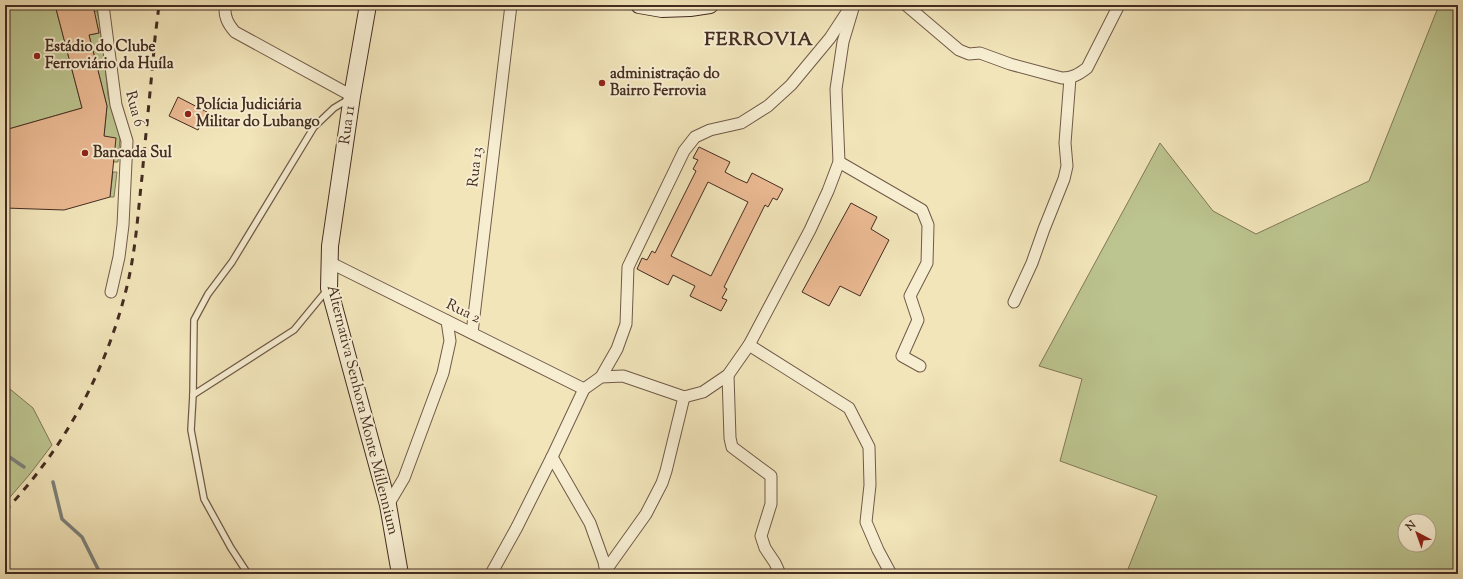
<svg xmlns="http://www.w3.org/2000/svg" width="1463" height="579" font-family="'Sorts Mill Goudy',serif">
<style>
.green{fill:#bcc48f;stroke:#807858;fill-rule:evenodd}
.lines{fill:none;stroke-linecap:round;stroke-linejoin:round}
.stream{stroke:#7c827d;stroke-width:3.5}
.building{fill:#eab992;stroke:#442c21;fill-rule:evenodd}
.lane-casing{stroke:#705a47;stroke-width:8}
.street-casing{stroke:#705a47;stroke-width:13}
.secondary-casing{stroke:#442c21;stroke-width:18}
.lane{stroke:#f7eed2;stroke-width:5.5}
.street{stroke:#f7eed2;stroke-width:11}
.secondary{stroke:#f7eed2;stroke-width:16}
.rail{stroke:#442c21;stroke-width:3;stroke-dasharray:7 7;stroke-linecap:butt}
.poi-dot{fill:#8f2418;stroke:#f7eed2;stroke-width:1.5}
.labels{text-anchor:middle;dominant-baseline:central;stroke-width:4;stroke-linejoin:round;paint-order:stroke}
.poi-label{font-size:15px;font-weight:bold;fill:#442c21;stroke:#f7eed2;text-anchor:start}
.street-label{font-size:15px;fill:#442c21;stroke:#f7eed2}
.district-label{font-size:19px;font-weight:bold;letter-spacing:1px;fill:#442c21;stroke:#f7eed2}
</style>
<rect width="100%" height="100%" fill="#f2e5ba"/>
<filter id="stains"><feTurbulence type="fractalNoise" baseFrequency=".005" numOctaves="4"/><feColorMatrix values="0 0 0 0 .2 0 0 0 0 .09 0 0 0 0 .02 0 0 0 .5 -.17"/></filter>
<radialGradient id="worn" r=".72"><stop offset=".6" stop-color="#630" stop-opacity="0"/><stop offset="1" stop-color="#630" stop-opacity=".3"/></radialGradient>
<g class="green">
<path d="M 5,5 L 55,5 L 82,108 L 5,130 Z"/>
<path d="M 1439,5 L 1458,5 L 1458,574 L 1126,574 L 1157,496 L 1060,461 L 1082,379 L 1039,366 L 1160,143 L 1213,211 L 1256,234 L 1369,181 ZM 1405,521 L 1429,521 L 1429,545 L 1405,545 Z"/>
<path d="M 97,11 L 102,32 L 108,96 L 120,138 L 118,162 L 114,162 L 104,136 L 107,106 L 89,35 L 99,33 L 94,12 Z"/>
<path d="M 113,172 L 117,172 L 114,197 L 110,197 Z"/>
<path d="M 5,385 L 33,408 L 52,445 L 30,474 L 5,503 Z"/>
</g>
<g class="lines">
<g class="stream">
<path d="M 5,454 L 24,467"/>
<path d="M 53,482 L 62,519 L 82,537 L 98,569 L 96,574"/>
</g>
</g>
<g class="building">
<path d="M 55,5 L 93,5 L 99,33 L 89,35 L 107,106 L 104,136 L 116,138 L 110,197 L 64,210 L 5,208 L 5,130 L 82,108 Z"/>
<path d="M 178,97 L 207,112 L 198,130 L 169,116 Z"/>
<path d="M 699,147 L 730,162 L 725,172 L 736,178 L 747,183 L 752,173 L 783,189 L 777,200 L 773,198 L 768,207 L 765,205 L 724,287 L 727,289 L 722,298 L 727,300 L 721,311 L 690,296 L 695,286 L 673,275 L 668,285 L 637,269 L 642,258 L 647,260 L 652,251 L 655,253 L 696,171 L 693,169 L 698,160 L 693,158 ZM 708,182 L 748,202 L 711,276 L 671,256 Z"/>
<path d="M 851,203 L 877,217 L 871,229 L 889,240 L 860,296 L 840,286 L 829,306 L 802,292 Z"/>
</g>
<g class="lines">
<defs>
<g id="lane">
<path d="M 193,395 L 294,330 L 327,290"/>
<path d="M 248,574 L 231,548 L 204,499 L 191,430 L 193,395 L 194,320 L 208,294 L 232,262 L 314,127 L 334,108 L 349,99"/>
</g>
<g id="street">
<path d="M 103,5 L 116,105 L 127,141 L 123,225 L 119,257 L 111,292"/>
<path d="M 225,5 C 224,17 228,24 235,32 L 352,96"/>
<path d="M 906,5 L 959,50 L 969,54 L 980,53 L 1010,64 L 1062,78 C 1073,78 1079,74 1087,68 L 1119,5"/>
<path d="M 839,162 L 922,210 L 928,225 L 927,263 L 910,296 L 918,320 L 902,356 L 920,366"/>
<path d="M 329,262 L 584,389"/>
<path d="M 1014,302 L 1032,263 L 1044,229 L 1064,179 L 1067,166 L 1065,143 L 1070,78"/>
<path d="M 472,333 L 511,5"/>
<path d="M 749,345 L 849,408 L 869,447 L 870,485 L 866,522 L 878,550 L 891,574"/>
<path d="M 728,375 L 730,438 L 732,447 L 771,476 L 771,504 L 761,536 L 765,548 L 775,563 L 780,574"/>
<path d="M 601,377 L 617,349 L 626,324 L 628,267 L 684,151 L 695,137 L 710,130 L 741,123 L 768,106 L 791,85 L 830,38 L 849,9"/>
<path d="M 552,457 L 590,523 L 604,562 L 606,573"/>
<path d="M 388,505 L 404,478 L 443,373 L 450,341 L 447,321"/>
<path d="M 606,570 L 646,514 L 662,483 L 666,471 L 684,397"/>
<path d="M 491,574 L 517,527 L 552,457 L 584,389 L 601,377 L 623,376 L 684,397 L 703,392 L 728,375 L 749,345 L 810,230 L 828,191 L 839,162 L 836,89 L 843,42 L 854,5"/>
</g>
<g id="secondary">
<path d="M 368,5 L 352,96 L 330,246 L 329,288 L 388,505 L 400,574"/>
<path d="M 639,5 L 662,9 L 690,8 L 710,5"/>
</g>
</defs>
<use href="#lane" class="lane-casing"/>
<use href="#street" class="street-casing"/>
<use href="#secondary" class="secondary-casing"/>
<use href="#lane" class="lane"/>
<use href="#street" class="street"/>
<use href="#secondary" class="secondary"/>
<path class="rail" d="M 5,511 C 66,446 108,368 128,282 C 136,247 138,212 142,177 C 146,131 151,85 155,38 L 159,5"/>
</g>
<g class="poi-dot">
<circle cx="37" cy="56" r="4"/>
<circle cx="602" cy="83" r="4"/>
<circle cx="188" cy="114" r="4"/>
<circle cx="85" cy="153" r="4"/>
</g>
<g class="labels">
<g class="poi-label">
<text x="45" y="47">Estádio do Clube<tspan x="45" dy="17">Ferroviário da Huíla</tspan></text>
<text x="610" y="74">administração do<tspan x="610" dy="17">Bairro Ferrovia</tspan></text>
<text x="196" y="105">Polícia Judiciária<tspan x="196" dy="17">Militar do Lubango</tspan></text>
<text x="93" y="153">Bancada Sul</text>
</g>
<g class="street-label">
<text transform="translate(134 109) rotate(75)">Rua 6</text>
<text transform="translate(348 125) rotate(-82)">Rua 11</text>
<text transform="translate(476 167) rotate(-83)">Rua 13</text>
<text transform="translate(463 312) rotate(26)">Rua 2</text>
<text transform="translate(362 410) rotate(76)">Alternativa Senhora Monte Millennium</text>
</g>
<g class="district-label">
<text x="759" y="40">FERROVIA</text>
</g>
</g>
<rect width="1463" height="579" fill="none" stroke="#f2e5ba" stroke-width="20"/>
<rect x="6" y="6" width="1451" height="567" fill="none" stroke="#442c21" stroke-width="2"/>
<rect x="10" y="10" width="1443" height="559" fill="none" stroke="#442c21"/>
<g transform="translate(1417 533) rotate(319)"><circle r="19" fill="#f7eed2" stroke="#afa08b"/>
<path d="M0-3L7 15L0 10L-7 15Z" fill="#8f2418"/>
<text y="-6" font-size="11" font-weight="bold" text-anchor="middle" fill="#442c21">N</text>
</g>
<rect width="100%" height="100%" filter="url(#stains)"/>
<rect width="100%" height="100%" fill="url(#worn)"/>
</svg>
